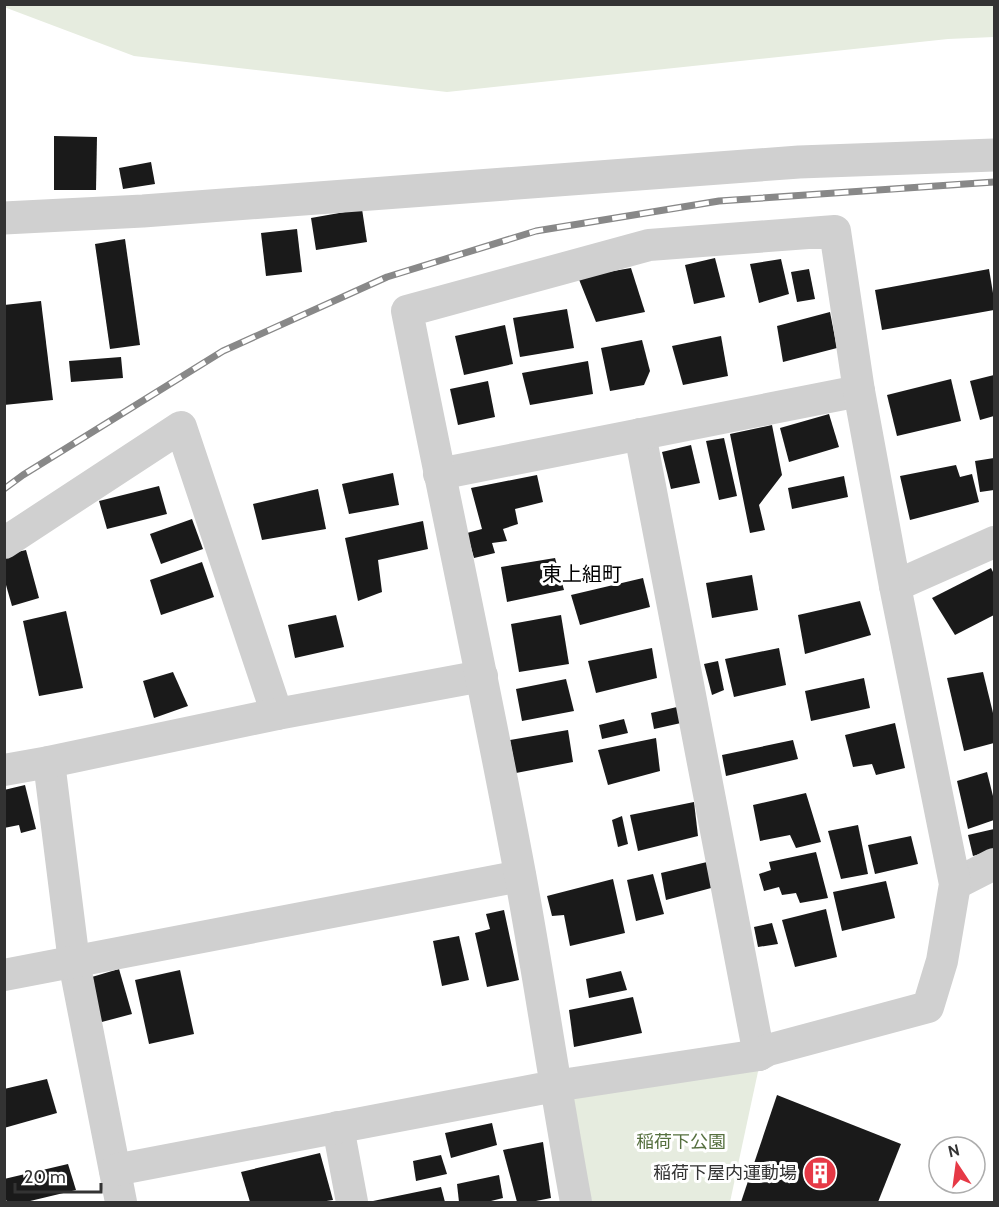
<svg xmlns="http://www.w3.org/2000/svg" width="999" height="1207" font-family="Cabin,'Noto Sans JP',sans-serif">
<style>
.green{fill:#e6ecdf}
.building{fill:#1a1a1a}
.lines{fill:none;stroke-linecap:round;stroke-linejoin:round}
.minor{stroke:#d0d0d0;stroke-width:32}
.tertiary{stroke:#d0d0d0;stroke-width:33}
.rail-casing{stroke:#888;stroke-width:7}
.rail{stroke:#fff;stroke-width:4.5;stroke-dasharray:14;stroke-linecap:butt}
.labels{text-anchor:middle;dominant-baseline:central;stroke-width:6;stroke-linejoin:round;paint-order:stroke}
.park-label{font-size:18px;fill:#56703f;stroke:#fff}
.poi-label{font-size:18px;fill:#333;stroke:#fff;text-anchor:end}
.neighbourhood-label{font-size:20px;fill:#000;stroke:#fff}
</style>
<rect width="100%" height="100%" fill="#fff"/>
<g class="green">
<path d="M 994,4 L 994,37 L 948,39 L 447,92 L 134,56 L 4,7 L 5,4 Z"/>
<path d="M 759,1067 L 730,1202 L 592,1202 L 569,1098 Z"/>
</g>
<g class="building">
<path d="M 54,136 L 97,137 L 96,190 L 54,190 Z"/>
<path d="M 151,162 L 155,184 L 123,189 L 119,168 Z"/>
<path d="M 362,209 L 367,242 L 316,250 L 311,218 Z"/>
<path d="M 297,229 L 302,272 L 266,276 L 261,233 Z"/>
<path d="M 125,239 L 140,345 L 110,349 L 95,244 Z"/>
<path d="M 715,258 L 725,297 L 694,304 L 685,265 Z"/>
<path d="M 781,259 L 789,294 L 759,303 L 750,264 Z"/>
<path d="M 631,268 L 645,312 L 596,322 L 578,277 Z"/>
<path d="M 809,269 L 815,299 L 797,302 L 791,272 Z"/>
<path d="M 989,269 L 994,299 L 994,310 L 882,330 L 875,290 Z"/>
<path d="M 41,301 L 53,400 L 4,405 L 4,305 Z"/>
<path d="M 567,309 L 574,348 L 520,357 L 513,318 Z"/>
<path d="M 830,312 L 837,348 L 783,362 L 777,326 Z"/>
<path d="M 505,325 L 513,364 L 464,375 L 455,336 Z"/>
<path d="M 721,336 L 728,376 L 683,385 L 672,346 Z"/>
<path d="M 642,340 L 650,371 L 644,385 L 610,391 L 601,348 Z"/>
<path d="M 121,357 L 123,378 L 71,382 L 69,361 Z"/>
<path d="M 588,361 L 593,394 L 530,405 L 522,373 Z"/>
<path d="M 994,375 L 994,416 L 980,420 L 970,381 Z"/>
<path d="M 951,379 L 961,421 L 897,436 L 887,395 Z"/>
<path d="M 488,381 L 495,417 L 458,425 L 450,389 Z"/>
<path d="M 829,414 L 839,447 L 789,462 L 780,428 Z"/>
<path d="M 772,425 L 782,475 L 759,505 L 765,530 L 750,533 L 730,434 Z"/>
<path d="M 724,438 L 737,496 L 719,500 L 706,441 Z"/>
<path d="M 691,445 L 700,483 L 671,489 L 662,452 Z"/>
<path d="M 994,458 L 994,490 L 980,492 L 975,461 Z"/>
<path d="M 956,465 L 960,477 L 972,474 L 979,502 L 910,520 L 900,476 Z"/>
<path d="M 393,473 L 399,505 L 349,514 L 342,484 Z"/>
<path d="M 537,475 L 543,502 L 515,509 L 518,524 L 503,529 L 507,541 L 492,543 L 495,553 L 474,558 L 467,533 L 482,529 L 471,488 Z"/>
<path d="M 844,476 L 848,497 L 792,509 L 788,488 Z"/>
<path d="M 159,486 L 167,514 L 107,529 L 99,501 Z"/>
<path d="M 318,489 L 326,529 L 262,540 L 253,504 Z"/>
<path d="M 192,519 L 203,549 L 161,564 L 150,534 Z"/>
<path d="M 423,521 L 428,549 L 378,560 L 382,592 L 358,601 L 345,538 Z"/>
<path d="M 26,550 L 39,598 L 12,606 L 4,578 L 4,555 Z"/>
<path d="M 555,558 L 564,590 L 507,602 L 501,567 Z"/>
<path d="M 202,562 L 214,597 L 161,615 L 150,580 Z"/>
<path d="M 991,568 L 994,574 L 994,615 L 955,635 L 932,598 Z"/>
<path d="M 752,575 L 758,610 L 712,618 L 706,583 Z"/>
<path d="M 643,578 L 650,607 L 580,625 L 571,595 Z"/>
<path d="M 860,601 L 871,635 L 805,654 L 798,615 Z"/>
<path d="M 66,611 L 83,688 L 39,696 L 23,621 Z"/>
<path d="M 336,615 L 344,647 L 295,658 L 288,625 Z"/>
<path d="M 561,615 L 569,664 L 519,672 L 511,624 Z"/>
<path d="M 652,648 L 657,678 L 596,693 L 588,661 Z"/>
<path d="M 779,648 L 786,685 L 734,697 L 725,659 Z"/>
<path d="M 718,661 L 724,690 L 712,695 L 704,664 Z"/>
<path d="M 173,672 L 188,706 L 154,718 L 143,681 Z"/>
<path d="M 983,672 L 994,717 L 994,743 L 964,751 L 947,678 Z"/>
<path d="M 864,678 L 870,708 L 811,721 L 805,691 Z"/>
<path d="M 566,679 L 574,711 L 522,721 L 516,689 Z"/>
<path d="M 677,707 L 681,723 L 654,729 L 651,713 Z"/>
<path d="M 624,719 L 628,733 L 602,739 L 599,725 Z"/>
<path d="M 895,723 L 905,768 L 876,775 L 872,764 L 853,767 L 845,735 Z"/>
<path d="M 568,730 L 573,762 L 516,773 L 510,740 Z"/>
<path d="M 656,738 L 660,771 L 608,785 L 598,750 Z"/>
<path d="M 793,740 L 798,759 L 726,776 L 722,755 Z"/>
<path d="M 987,772 L 994,800 L 994,820 L 968,829 L 957,781 Z"/>
<path d="M 25,785 L 36,829 L 21,833 L 19,825 L 4,828 L 4,790 Z"/>
<path d="M 806,793 L 821,842 L 796,848 L 790,835 L 760,841 L 753,805 Z"/>
<path d="M 694,802 L 698,836 L 638,851 L 630,815 Z"/>
<path d="M 622,816 L 628,844 L 618,847 L 612,820 Z"/>
<path d="M 858,825 L 868,874 L 841,879 L 828,831 Z"/>
<path d="M 994,829 L 994,850 L 973,856 L 968,835 Z"/>
<path d="M 911,836 L 918,864 L 875,874 L 868,845 Z"/>
<path d="M 816,852 L 828,898 L 800,903 L 796,893 L 782,895 L 779,887 L 764,891 L 759,874 L 771,870 L 769,862 Z"/>
<path d="M 707,862 L 715,887 L 666,900 L 661,873 Z"/>
<path d="M 653,874 L 664,914 L 636,921 L 627,880 Z"/>
<path d="M 613,879 L 625,933 L 570,946 L 564,915 L 552,916 L 547,896 Z"/>
<path d="M 886,881 L 895,918 L 842,931 L 833,892 Z"/>
<path d="M 826,909 L 837,957 L 795,967 L 782,920 Z"/>
<path d="M 504,910 L 519,980 L 487,987 L 475,933 L 490,929 L 486,914 Z"/>
<path d="M 772,923 L 778,944 L 758,947 L 754,927 Z"/>
<path d="M 459,936 L 469,980 L 442,986 L 433,941 Z"/>
<path d="M 119,969 L 132,1014 L 98,1023 L 85,979 Z"/>
<path d="M 180,970 L 194,1034 L 149,1044 L 135,980 Z"/>
<path d="M 621,971 L 627,990 L 589,998 L 586,979 Z"/>
<path d="M 633,997 L 642,1033 L 574,1047 L 569,1010 Z"/>
<path d="M 47,1079 L 57,1113 L 4,1128 L 4,1089 Z"/>
<path d="M 777,1095 L 901,1144 L 878,1202 L 741,1202 Z"/>
<path d="M 492,1123 L 497,1145 L 451,1158 L 445,1133 Z"/>
<path d="M 543,1142 L 551,1198 L 531,1202 L 517,1202 L 503,1150 Z"/>
<path d="M 320,1153 L 333,1200 L 320,1202 L 250,1202 L 241,1172 Z"/>
<path d="M 441,1155 L 447,1174 L 416,1181 L 413,1161 Z"/>
<path d="M 68,1164 L 76,1190 L 26,1202 L 7,1202 L 4,1195 L 4,1179 Z"/>
<path d="M 499,1175 L 503,1198 L 487,1202 L 459,1202 L 457,1184 Z"/>
<path d="M 441,1187 L 445,1202 L 373,1202 L 373,1201 Z"/>
</g>
<g class="lines">
<g class="minor">
<path d="M 640,434 L 759,1055"/>
<path d="M 439,474 L 859,391"/>
<path d="M 4,543 L 181,427 L 277,714"/>
<path d="M 895,586 L 994,542"/>
<path d="M 49,762 L 74,962 L 121,1202"/>
<path d="M 4,770 L 49,762 L 277,714 L 482,676"/>
<path d="M 955,884 L 994,864"/>
<path d="M 4,975 L 520,876"/>
<path d="M 338,1127 L 352,1202"/>
<path d="M 115,1170 L 555,1086 L 759,1055 L 768,1050 L 928,1007 L 942,961 L 955,884 L 895,586 L 859,391 L 835,231 L 649,245 L 407,311 C 444,499 485,686 520,874 C 540,983 556,1093 576,1202"/>
</g>
<path class="tertiary" d="M 4,218 L 143,211 L 799,162 L 994,155"/>
<defs>
<path id="rail" d="M 4,489 L 23,475 L 223,351 L 387,277 L 536,231 L 719,201 L 994,182"/>
</defs>
<use href="#rail" class="rail-casing"/>
<use href="#rail" class="rail"/>
</g>
<defs>
<symbol id="building-disc" viewBox="-11 -11 22 22"><circle r="9.5" fill="#e63946" stroke="#fff"/><path d="M-4-6H4V6H1V3H-1V6H-4ZM-2.5-4.3h1.7v1.8h-1.7ZM.8-4.3h1.7v1.8H.8ZM-2.5-1h1.7V.8h-1.7ZM.8-1h1.7V.8H.8Z" fill="#fff"/></symbol>
</defs>
<g fill-rule="evenodd">
<use href="#building-disc" x="801" y="1154" width="38" height="38"/>
</g>
<g class="labels">
<g class="park-label">
<text x="681" y="1142">稲荷下公園</text>
</g>
<g class="poi-label">
<text x="797" y="1173">稲荷下屋内運動場</text>
</g>
<g class="neighbourhood-label">
<text x="582" y="574">東上組町</text>
</g>
</g>
<rect width="999" height="1207" fill="none" stroke="#333333" stroke-width="12"/>
<g transform="translate(957 1165) rotate(347)"><circle r="28" fill="#ffffff" stroke="#adadad" stroke-width="1.5"/>
<path d="M0-4.5L10 22L0 15L-10 22Z" fill="#e63946"/>
<text y="-9" font-size="16" font-weight="bold" text-anchor="middle" fill="#333333">N</text>
</g>
<path d="M15 1183v9h86v-9" fill="none" stroke="#333333" stroke-width="3"/>
<text x="24" y="1183" font-size="18" fill="#333333" stroke="#ffffff" stroke-width="4.5" paint-order="stroke">20 m</text>
</svg>
